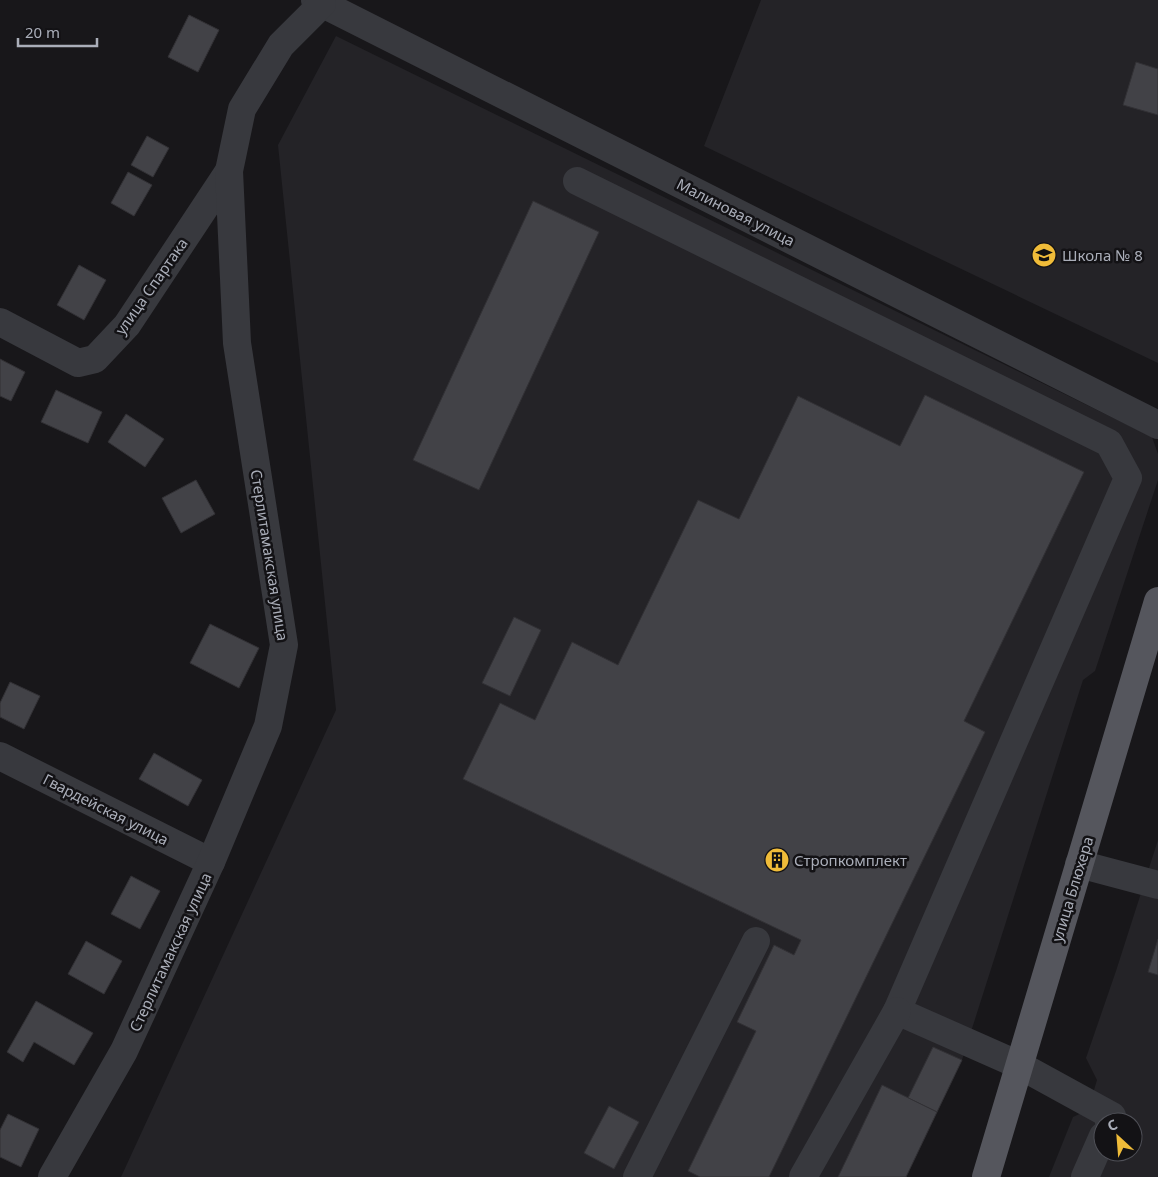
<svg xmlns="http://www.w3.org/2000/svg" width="1158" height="1177" font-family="'Noto Sans',sans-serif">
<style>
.built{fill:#242327;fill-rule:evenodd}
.building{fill:#424247;stroke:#323135}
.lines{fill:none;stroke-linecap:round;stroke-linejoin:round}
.minor{stroke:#38393e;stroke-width:28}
.major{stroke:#55565d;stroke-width:28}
.labels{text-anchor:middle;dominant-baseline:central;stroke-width:5;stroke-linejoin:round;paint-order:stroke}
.street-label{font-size:15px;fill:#aaaeb9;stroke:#131215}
.poi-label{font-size:15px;fill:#aaaeb9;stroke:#131215;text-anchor:start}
</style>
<rect width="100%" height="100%" fill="#18171a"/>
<g class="built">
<path d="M 761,0 L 1158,0 L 1158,363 L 704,146 Z"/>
<path d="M 336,36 L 1152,437 L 1158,454 L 1158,480 L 1095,671 L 1083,680 L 962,1060 L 937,1112 L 882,1086 L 838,1177 L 121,1177 L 336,710 L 278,145 Z"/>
<path d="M 1158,840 L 1158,1177 L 1049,1177 L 1073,1117 L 1088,1110 L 1097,1080 L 1086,1058 L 1116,971 ZM 1103,1122 L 1133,1122 L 1133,1152 L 1103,1152 Z"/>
</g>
<g class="building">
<path d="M 189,15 L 219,30 L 198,72 L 168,57 Z"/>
<path d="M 1136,62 L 1158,69 L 1158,115 L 1123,105 Z"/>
<path d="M 147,136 L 169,148 L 153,177 L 131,165 Z"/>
<path d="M 128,172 L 152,185 L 134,216 L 111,203 Z"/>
<path d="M 533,201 L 599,232 L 479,490 L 413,460 Z"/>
<path d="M 79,265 L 106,280 L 84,320 L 57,305 Z"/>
<path d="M 0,359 L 25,372 L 11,401 L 0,396 Z"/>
<path d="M 56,390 L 102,412 L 88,443 L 41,422 Z"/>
<path d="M 925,395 L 1084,472 L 964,721 L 985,732 L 769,1177 L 700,1177 L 688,1171 L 756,1031 L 737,1022 L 774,945 L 794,955 L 801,940 L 463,779 L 500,703 L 535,720 L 572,642 L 618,665 L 698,500 L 739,519 L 798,396 L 900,446 Z"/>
<path d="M 126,414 L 164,439 L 145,467 L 108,442 Z"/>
<path d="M 196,480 L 215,514 L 181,533 L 162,498 Z"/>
<path d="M 514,617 L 541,630 L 510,696 L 482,683 Z"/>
<path d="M 210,624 L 259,648 L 239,688 L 190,663 Z"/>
<path d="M 10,682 L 40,696 L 24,729 L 0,717 L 0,703 Z"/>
<path d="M 154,753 L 202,780 L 188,806 L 139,779 Z"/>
<path d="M 131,876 L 160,891 L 140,929 L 111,914 Z"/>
<path d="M 1158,939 L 1158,975 L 1148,972 Z"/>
<path d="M 86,941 L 122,961 L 104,994 L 68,974 Z"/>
<path d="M 36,1001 L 93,1033 L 74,1065 L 34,1042 L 23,1062 L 7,1052 Z"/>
<path d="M 933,1047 L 962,1060 L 937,1112 L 908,1098 Z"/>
<path d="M 882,1085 L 937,1112 L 906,1177 L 838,1177 Z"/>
<path d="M 609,1106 L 639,1122 L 614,1169 L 584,1153 Z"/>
<path d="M 8,1114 L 39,1129 L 21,1167 L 0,1157 L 0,1130 Z"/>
</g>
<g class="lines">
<g class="minor">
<path d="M 315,0 L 1158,425"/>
<path d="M 577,181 L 1109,443 L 1128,478 L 897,1011 L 1019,1065 L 1112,1116 L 1109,1122"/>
<path d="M 0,322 L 78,363 L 95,359 L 127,325 L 229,171"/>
<path d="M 0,756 L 211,862"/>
<path d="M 1079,864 L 1158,885"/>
<path d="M 52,1177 L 124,1051 L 211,862 L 268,726 L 284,645 L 237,343 L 229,171 L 242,109 L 281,45 L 322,4"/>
<path d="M 637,1177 L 756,941"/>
<path d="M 803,1177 L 897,1011"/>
<path d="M 1085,1177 L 1103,1136"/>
</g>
<path class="major" d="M 986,1177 L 1158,601"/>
</g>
<defs>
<symbol id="school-disc" viewBox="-11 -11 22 22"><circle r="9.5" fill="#f0bc39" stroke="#131215"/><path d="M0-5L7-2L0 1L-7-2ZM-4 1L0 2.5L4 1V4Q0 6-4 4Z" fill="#111"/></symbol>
<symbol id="building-disc" viewBox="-11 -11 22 22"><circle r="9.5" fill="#f0bc39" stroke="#131215"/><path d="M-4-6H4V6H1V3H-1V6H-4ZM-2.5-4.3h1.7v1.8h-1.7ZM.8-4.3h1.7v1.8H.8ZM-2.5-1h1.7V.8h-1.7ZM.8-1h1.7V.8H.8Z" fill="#111"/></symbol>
</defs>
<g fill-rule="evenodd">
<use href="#school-disc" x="1030" y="241" width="28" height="28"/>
<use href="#building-disc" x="763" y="846" width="28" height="28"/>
</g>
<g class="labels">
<g class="street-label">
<text transform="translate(736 212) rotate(27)">Малиновая улица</text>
<text transform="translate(151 286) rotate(-55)">улица Спартака</text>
<text transform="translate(270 555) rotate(81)">Стерлитамакская улица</text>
<text transform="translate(106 809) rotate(27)">Гвардейская улица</text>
<text transform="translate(1072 889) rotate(-73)">улица Блюхера</text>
<text transform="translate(170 952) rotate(-65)">Стерлитамакская улица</text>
</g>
<g class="poi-label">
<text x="1062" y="255">Школа № 8</text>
<text x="794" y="860">Стропкомплект</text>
</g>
</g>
<g transform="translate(1118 1137) rotate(334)"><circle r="24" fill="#131215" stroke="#4f5057"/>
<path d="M0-4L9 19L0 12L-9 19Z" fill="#f0bc39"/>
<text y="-8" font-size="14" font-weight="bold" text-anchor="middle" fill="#aaaeb9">С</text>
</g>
<path d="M18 38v8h79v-8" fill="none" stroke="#aaaeb9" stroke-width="2.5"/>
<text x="25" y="38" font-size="15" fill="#aaaeb9" stroke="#131215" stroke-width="4" paint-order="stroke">20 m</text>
</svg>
